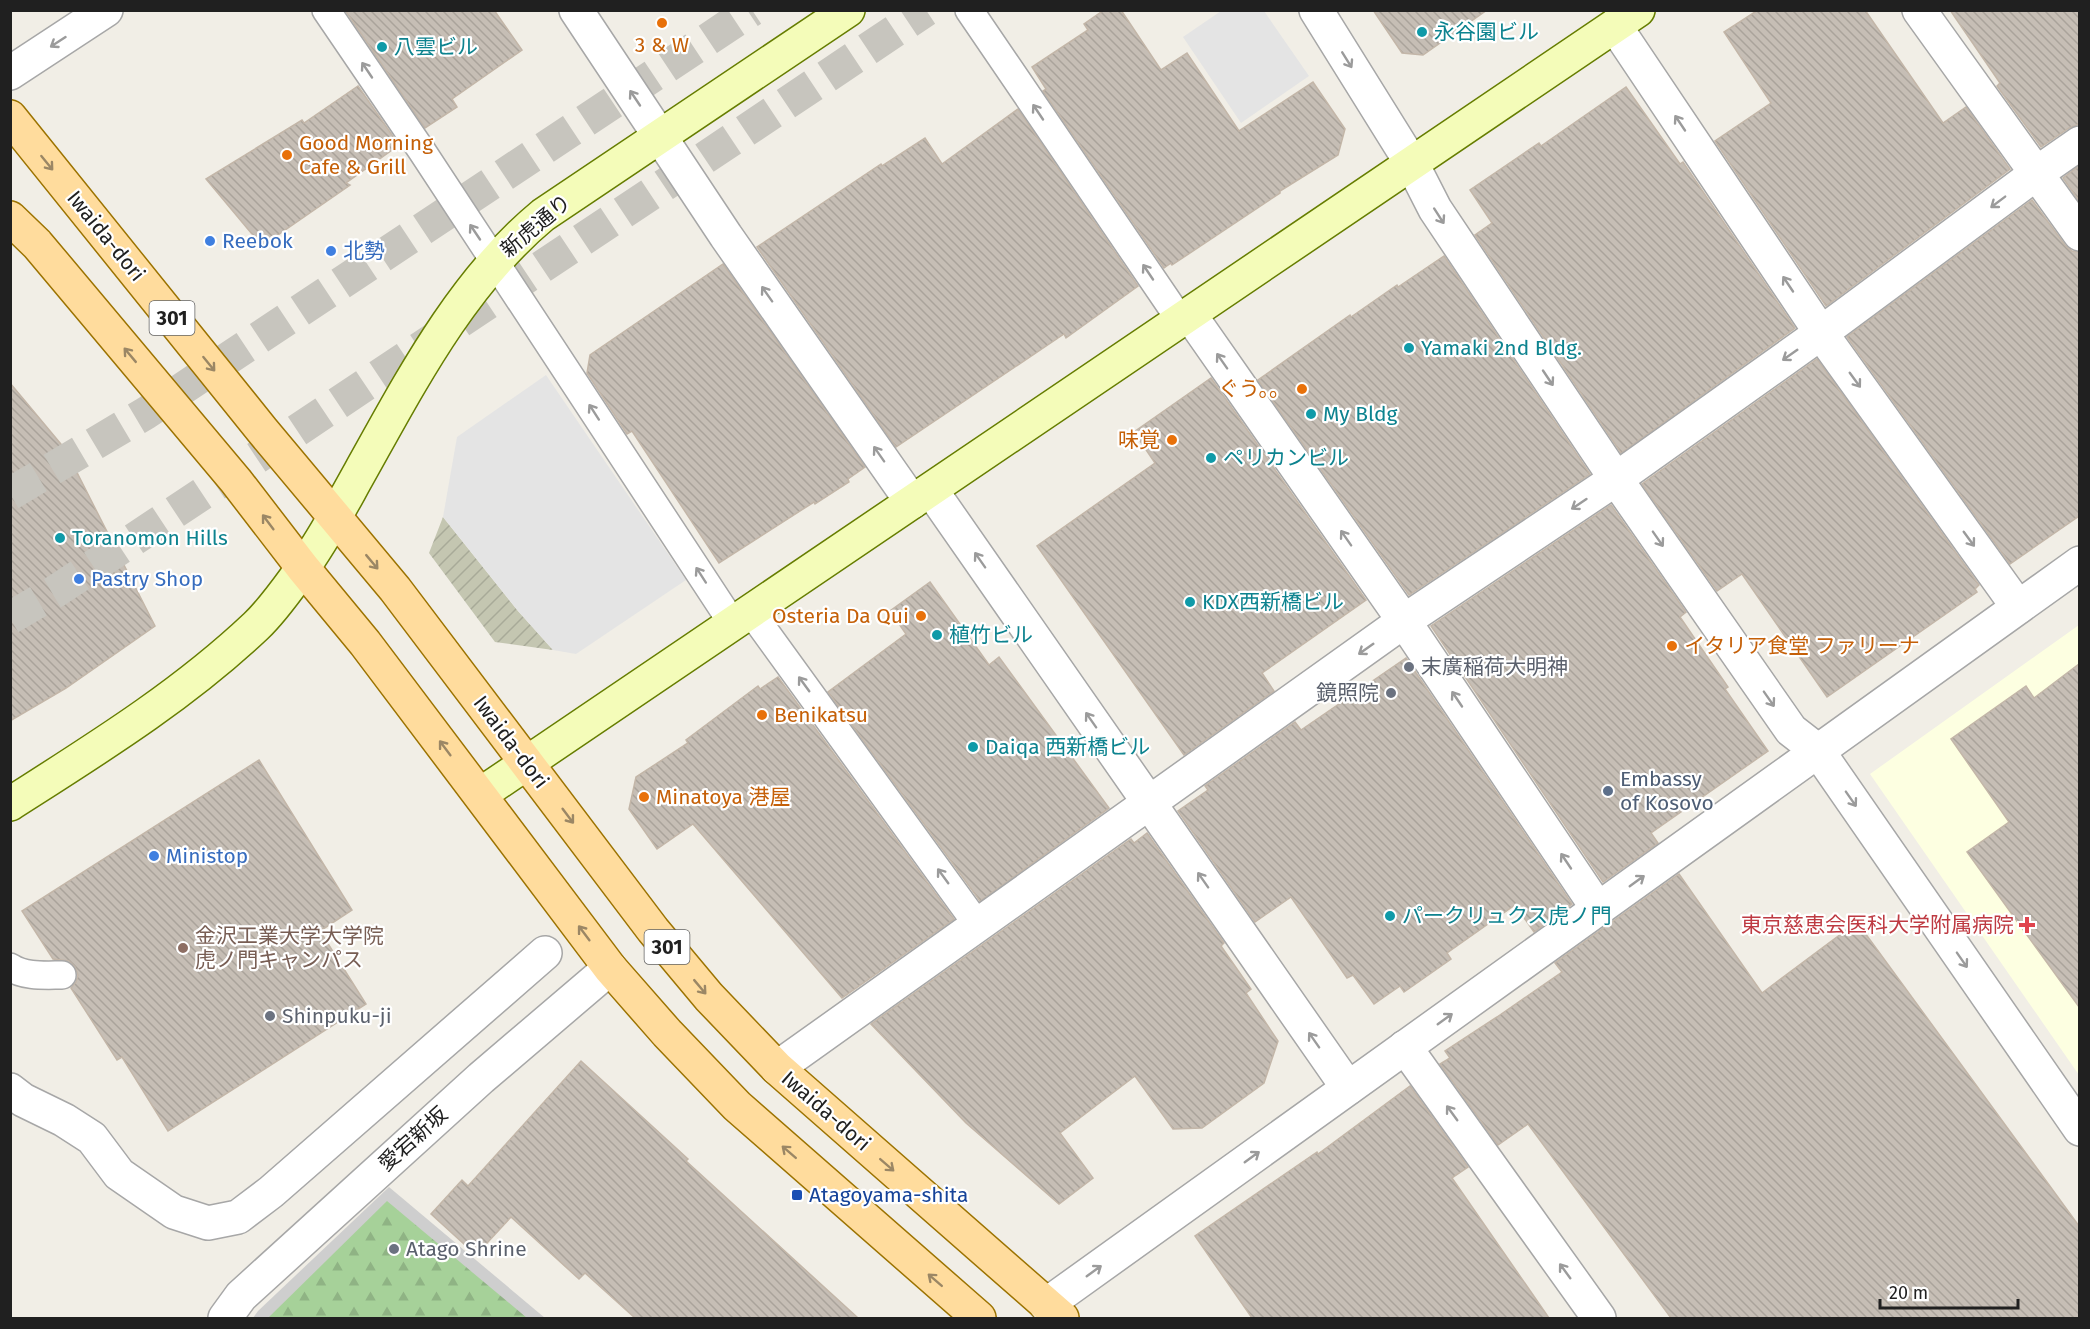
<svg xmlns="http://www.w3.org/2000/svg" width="2090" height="1329" font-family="'Fira Sans','Noto Sans JP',sans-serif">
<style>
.education{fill:#fdffe1}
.religious{fill:#cecece}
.construction{fill:url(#construction-furrows)}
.forest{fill:url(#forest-firs)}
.parking{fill:#e4e4e4}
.building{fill:url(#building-back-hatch);stroke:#c3b6a8;stroke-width:1.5}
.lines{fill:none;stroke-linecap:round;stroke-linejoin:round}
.secondary-tunnel{stroke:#c7c5be;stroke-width:33;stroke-dasharray:33 16;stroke-linecap:butt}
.lane-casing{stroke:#a7a7a7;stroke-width:30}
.street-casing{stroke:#a7a7a7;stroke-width:36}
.secondary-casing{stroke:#667d01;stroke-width:36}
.primary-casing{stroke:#9c7300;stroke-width:36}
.lane{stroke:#fff;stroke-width:27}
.street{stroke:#fff;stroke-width:33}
.secondary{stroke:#f4fcb9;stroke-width:33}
.primary{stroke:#ffdc9d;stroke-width:33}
.oneway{stroke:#9b9b9b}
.oneway2{stroke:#9b8765}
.food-dot{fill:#e8710a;stroke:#fff;stroke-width:2}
.culture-dot{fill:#0f9aa8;stroke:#fff;stroke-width:2}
.shop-dot{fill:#3f7fe0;stroke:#fff;stroke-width:2}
.worship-dot{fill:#6b7280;stroke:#fff;stroke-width:2}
.service-dot{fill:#5c6f8a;stroke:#fff;stroke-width:2}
.health-dot{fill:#e0444e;stroke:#fff;stroke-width:2}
.education-dot{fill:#8d6e63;stroke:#fff;stroke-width:2}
.transit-dot{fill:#1a4fb4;stroke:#fff;stroke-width:2}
.labels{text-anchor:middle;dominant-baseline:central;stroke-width:4.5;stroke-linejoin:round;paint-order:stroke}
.shield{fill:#fff;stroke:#636363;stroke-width:1.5}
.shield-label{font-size:20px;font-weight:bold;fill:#202020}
.culture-label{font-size:21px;fill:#0d838f;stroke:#fff;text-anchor:start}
.food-label{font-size:21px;fill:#c56008;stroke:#fff;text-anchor:start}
.street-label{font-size:21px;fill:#202020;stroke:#fff}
.shop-label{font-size:21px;fill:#366cbe;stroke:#fff;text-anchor:start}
.worship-label{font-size:21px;fill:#5b616d;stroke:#fff;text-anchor:start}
.service-label{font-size:21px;fill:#4e5e75;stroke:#fff;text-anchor:start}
.health-label{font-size:21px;fill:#be3a42;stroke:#fff;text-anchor:end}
.education-label{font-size:21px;fill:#785e54;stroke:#fff;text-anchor:start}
.transit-label{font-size:21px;fill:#164399;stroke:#fff;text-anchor:start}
</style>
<defs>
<pattern id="construction-furrows" width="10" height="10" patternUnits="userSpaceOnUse" patternTransform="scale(1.5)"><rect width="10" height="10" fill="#c4c6b1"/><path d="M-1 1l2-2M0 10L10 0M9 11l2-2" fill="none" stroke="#a8aa98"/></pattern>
<pattern id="forest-firs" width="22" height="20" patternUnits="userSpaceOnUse" patternTransform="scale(1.5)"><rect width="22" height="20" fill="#a6d199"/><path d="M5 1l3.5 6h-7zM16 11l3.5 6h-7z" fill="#8fb384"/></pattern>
<pattern id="building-back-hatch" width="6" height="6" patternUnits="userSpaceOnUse" patternTransform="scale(1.5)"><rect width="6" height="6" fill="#c6beb5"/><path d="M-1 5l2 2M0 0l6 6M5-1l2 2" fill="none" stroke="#aaa39b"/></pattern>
</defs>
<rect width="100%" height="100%" fill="#f1eee6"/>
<path class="education" d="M 2079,625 L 2079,1075 L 1870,774 Z"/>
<path class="religious" d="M 389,1187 L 545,1318 L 253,1318 L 258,1311 Z"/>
<path class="construction" d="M 443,517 L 518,611 L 553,650 L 495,642 L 429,553 Z"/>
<path class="forest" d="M 387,1201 L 527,1318 L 268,1318 Z"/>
<g class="parking">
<path d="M 1221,11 L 1264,11 L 1309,76 L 1241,123 L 1183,37 Z"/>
<path d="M 546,375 L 686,580 L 576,654 L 553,650 L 518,611 L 443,517 L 457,437 Z"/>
</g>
<g class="building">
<path d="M 345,10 L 494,10 L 522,50 L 452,99 L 457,107 L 425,128 Z"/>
<path d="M 1104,10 L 1121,10 L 1161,70 L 1187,53 L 1239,131 L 1313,82 L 1345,129 L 1338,155 L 1280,191 L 1280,193 L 1172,265 L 1171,263 L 1164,268 L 1043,91 L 1046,89 L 1032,67 L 1088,30 L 1084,24 Z"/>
<path d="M 1373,10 L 1487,10 L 1423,55 L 1402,53 Z"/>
<path d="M 1758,10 L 1865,10 L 1943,123 L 1966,107 L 2010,169 L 1826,306 L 1715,141 L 1771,103 L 1724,32 Z"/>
<path d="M 1950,10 L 2079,10 L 2079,124 L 2069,128 L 2041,147 L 1997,86 L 2000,83 Z"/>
<path d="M 358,86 L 399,145 L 346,183 L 350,185 L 262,246 L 206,179 L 302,120 L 304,123 Z"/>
<path d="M 1626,87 L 1680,164 L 1683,162 L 1795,328 L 1621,453 L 1475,235 L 1492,223 L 1470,190 L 1539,143 L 1541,146 Z"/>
<path d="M 1018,109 L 1138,286 L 1066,338 L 1064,334 L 896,447 L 757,247 L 881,164 L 882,166 L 925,138 L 942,164 Z"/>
<path d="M 2079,166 L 2079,201 L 2063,178 Z"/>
<path d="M 2032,200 L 2065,245 L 2072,251 L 2079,252 L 2079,516 L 2010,564 L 1847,337 Z"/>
<path d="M 1444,256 L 1590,474 L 1409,595 L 1258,380 L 1350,315 L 1351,317 L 1397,285 L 1398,287 Z"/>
<path d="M 723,264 L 865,467 L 848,479 L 849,482 L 815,504 L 814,502 L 719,563 L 632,431 L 627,434 L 587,373 L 590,355 Z"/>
<path d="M 1817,359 L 1979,585 L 1975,589 L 1977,592 L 1827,697 L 1742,574 L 1717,591 L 1642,484 Z"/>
<path d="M 1211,378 L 1366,600 L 1262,673 L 1274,691 L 1184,755 L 1037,546 L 1155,463 L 1134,432 Z"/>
<path d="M 10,383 L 65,449 L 155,626 L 66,688 L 10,721 Z"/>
<path d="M 1611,505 L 1686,612 L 1680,617 L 1728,687 L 1725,689 L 1768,751 L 1651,833 L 1658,843 L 1603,882 L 1431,626 Z"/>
<path d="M 930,582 L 989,665 L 999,657 L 1109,808 L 980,901 L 828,692 L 906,634 L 890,611 Z"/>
<path d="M 1406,658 L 1572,904 L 1534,932 L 1515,905 L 1447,953 L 1451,959 L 1404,992 L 1400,986 L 1374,1004 L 1353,975 L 1347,978 L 1291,897 L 1255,922 L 1178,811 L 1208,790 L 1205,786 L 1295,722 L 1301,730 Z"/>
<path d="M 2079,664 L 2079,1007 L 1967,852 L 2009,822 L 1951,739 L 2026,686 L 2034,698 Z"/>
<path d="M 778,677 L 954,919 L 842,998 L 693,824 L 657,849 L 629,809 L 636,777 L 688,743 L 686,740 L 758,686 L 760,689 Z"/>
<path d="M 259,760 L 352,910 L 320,931 L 366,1004 L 168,1131 L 122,1057 L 117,1060 L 71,988 L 76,982 L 78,975 L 75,967 L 69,961 L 53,959 L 22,911 Z"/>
<path d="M 1147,833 L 1224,943 L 1221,946 L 1251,989 L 1246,993 L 1278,1041 L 1264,1083 L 1202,1128 L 1173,1129 L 1135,1076 L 1060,1133 L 1093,1178 L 1059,1204 L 966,1123 L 871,1024 L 1131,839 L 1134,843 Z"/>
<path d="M 1679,874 L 1762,993 L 1857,922 L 2079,1226 L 2079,1318 L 1671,1318 L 1528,1124 L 1498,1145 L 1440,1064 L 1450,1058 L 1445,1051 L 1497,1017 L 1562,972 L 1555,963 Z"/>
<path d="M 581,1061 L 688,1159 L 686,1161 L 858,1318 L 635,1318 L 585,1273 L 579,1279 L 511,1217 L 476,1255 L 431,1214 L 462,1180 L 468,1186 Z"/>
<path d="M 1410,1086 L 1468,1167 L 1452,1178 L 1549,1318 L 1252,1318 L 1195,1236 L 1317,1152 L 1318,1154 Z"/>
</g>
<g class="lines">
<g class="secondary-tunnel">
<path d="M 10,494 L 146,413 L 752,10"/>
<path d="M 10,618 L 56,591 L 208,490 L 926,10"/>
</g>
<defs>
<g id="lane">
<path d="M 326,10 L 422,151 L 733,624"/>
<path d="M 969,10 L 1181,321"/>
<path d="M 751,612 L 977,924"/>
<path d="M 10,967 C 24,977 46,975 62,975"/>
</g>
<g id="street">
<path d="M 576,10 L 726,236 L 912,502"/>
<path d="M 1316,10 L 1412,164 L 1435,209 L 1616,479 L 1791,730 L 1818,751 L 2080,1129"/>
<path d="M 1919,10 L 2080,234"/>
<path d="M 1615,26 L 1821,333 L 2018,607"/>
<path d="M 10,73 L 106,10"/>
<path d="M 1190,315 L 1404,621 L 1598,909"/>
<path d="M 931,490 L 1348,1088"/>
<path d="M 1405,1047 L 1599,1318"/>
<path d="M 777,1068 L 1404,621 L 1616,479 L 1821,333 L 2037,173 L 2080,143"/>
<path d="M 10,1090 L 23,1100 L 64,1120 L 92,1138 L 119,1174 L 174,1212 L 208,1223 L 238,1217 L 271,1192 L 545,953"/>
<path d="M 1046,1305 L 2080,563"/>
<path d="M 225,1318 L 241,1296 L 481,1078 L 610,968"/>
</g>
<g id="secondary">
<path d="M 481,794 L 1638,10"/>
<path d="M 10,804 C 96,749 182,696 256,626 C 273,610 288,588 302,569 C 324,539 342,504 360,472 C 411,381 462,282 543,215 L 848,10"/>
</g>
<g id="primary">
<path d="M 10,117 L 262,430 L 395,589 L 653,930 L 709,997 L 777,1068 L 1062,1318"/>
<path d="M 10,218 L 37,244 L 236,481 L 303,568 L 365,643 L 610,968 L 667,1033 L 737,1106 L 979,1318"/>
</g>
</defs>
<use href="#lane" class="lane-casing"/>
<use href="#street" class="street-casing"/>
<use href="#secondary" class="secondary-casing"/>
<use href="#primary" class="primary-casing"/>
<use href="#lane" class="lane"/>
<use href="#street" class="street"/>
<use href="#secondary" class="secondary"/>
<use href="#primary" class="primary"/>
</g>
<defs><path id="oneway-shaft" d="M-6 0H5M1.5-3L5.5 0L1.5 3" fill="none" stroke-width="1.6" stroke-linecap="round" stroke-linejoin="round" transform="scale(1.5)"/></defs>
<g class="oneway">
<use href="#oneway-shaft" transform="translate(58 42) rotate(147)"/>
<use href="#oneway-shaft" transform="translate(1347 60) rotate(58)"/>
<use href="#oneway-shaft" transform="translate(367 70) rotate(-124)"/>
<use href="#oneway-shaft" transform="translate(635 98) rotate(-124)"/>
<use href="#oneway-shaft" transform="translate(1038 112) rotate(-124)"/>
<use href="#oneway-shaft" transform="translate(1680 123) rotate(-124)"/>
<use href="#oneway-shaft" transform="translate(1998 202) rotate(143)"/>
<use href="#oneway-shaft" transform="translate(1439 216) rotate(57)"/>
<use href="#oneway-shaft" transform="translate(475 232) rotate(-124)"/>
<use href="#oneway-shaft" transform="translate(1148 272) rotate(-124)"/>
<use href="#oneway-shaft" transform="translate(1788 284) rotate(-124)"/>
<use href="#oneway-shaft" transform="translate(767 294) rotate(-125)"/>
<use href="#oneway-shaft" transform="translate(1790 355) rotate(145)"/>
<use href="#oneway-shaft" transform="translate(1222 361) rotate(-125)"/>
<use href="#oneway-shaft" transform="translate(1548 378) rotate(56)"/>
<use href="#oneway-shaft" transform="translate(1855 380) rotate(54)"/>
<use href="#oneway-shaft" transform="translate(594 412) rotate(-123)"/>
<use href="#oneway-shaft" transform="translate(879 454) rotate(-125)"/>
<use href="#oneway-shaft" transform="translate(1579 504) rotate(146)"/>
<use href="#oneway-shaft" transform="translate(1346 538) rotate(-125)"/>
<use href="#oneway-shaft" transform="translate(1658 539) rotate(55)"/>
<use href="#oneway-shaft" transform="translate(1969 539) rotate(54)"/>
<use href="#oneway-shaft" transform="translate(980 560) rotate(-125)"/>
<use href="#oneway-shaft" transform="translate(701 575) rotate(-123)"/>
<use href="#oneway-shaft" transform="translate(1366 649) rotate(145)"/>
<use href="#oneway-shaft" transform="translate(804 684) rotate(-126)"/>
<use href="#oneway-shaft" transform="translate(1457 699) rotate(-124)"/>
<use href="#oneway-shaft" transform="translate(1769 699) rotate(55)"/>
<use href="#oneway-shaft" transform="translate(1091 720) rotate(-125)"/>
<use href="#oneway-shaft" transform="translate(1851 799) rotate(55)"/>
<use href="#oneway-shaft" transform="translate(1566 861) rotate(-124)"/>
<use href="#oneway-shaft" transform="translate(943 876) rotate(-126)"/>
<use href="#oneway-shaft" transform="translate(1203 880) rotate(-125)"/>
<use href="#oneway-shaft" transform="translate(1637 881) rotate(-36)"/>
<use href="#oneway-shaft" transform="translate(1962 960) rotate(55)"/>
<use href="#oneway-shaft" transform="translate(1445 1019) rotate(-36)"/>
<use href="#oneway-shaft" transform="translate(1314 1040) rotate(-125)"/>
<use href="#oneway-shaft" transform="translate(1452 1113) rotate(-126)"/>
<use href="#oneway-shaft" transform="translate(1252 1157) rotate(-36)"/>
<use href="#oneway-shaft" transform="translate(1094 1271) rotate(-36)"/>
<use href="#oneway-shaft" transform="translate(1565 1271) rotate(-126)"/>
</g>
<g class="oneway2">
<use href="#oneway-shaft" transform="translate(47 163) rotate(51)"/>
<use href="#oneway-shaft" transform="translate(130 355) rotate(-130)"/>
<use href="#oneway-shaft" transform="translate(209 364) rotate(51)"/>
<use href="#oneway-shaft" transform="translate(268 522) rotate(-127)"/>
<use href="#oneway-shaft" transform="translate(372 562) rotate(50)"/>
<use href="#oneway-shaft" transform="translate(445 748) rotate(-127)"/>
<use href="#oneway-shaft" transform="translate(568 816) rotate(53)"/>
<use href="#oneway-shaft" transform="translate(584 933) rotate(-127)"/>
<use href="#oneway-shaft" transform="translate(700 987) rotate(50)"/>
<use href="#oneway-shaft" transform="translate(789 1152) rotate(-139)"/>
<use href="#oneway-shaft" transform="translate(887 1165) rotate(41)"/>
<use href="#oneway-shaft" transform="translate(935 1280) rotate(-139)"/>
</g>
<g class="food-dot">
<circle cx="662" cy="23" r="6"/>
<circle cx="287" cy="155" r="6"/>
<circle cx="1302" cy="389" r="6"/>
<circle cx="1172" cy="440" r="6"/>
<circle cx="921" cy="616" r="6"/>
<circle cx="1672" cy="646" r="6"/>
<circle cx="762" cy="715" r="6"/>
<circle cx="644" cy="797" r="6"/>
</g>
<g class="culture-dot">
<circle cx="1422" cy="32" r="6"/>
<circle cx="382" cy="47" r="6"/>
<circle cx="1409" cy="348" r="6"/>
<circle cx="1311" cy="414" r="6"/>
<circle cx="1211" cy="458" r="6"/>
<circle cx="60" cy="538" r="6"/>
<circle cx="1190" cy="602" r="6"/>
<circle cx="937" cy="635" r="6"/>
<circle cx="973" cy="747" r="6"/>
<circle cx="1390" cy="916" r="6"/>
</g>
<g class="shop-dot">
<circle cx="210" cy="241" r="6"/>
<circle cx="331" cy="251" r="6"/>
<circle cx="79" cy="579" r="6"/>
<circle cx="154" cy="856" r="6"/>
</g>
<g class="worship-dot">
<circle cx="1409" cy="667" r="6"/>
<circle cx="1391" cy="693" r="6"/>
<circle cx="270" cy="1016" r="6"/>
<circle cx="394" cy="1249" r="6"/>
</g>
<circle class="service-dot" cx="1608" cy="791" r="6"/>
<path class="health-dot" d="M2024 916h6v6h6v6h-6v6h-6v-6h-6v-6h6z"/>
<circle class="education-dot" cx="183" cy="948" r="6"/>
<rect class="transit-dot" x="791" y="1189" width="12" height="12" rx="3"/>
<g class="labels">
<g class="shield">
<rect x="149.5" y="301" width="45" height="34" rx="4.5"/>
<rect x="644.5" y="930" width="45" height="34" rx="4.5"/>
</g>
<g class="shield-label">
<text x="172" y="318">301</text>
<text x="667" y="947">301</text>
</g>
<g class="culture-label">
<text x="1434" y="32">永谷園ビル</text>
<text x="394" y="47">八雲ビル</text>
<text x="1421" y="348">Yamaki 2nd Bldg.</text>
<text x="1323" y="414">My Bldg</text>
<text x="1223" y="458">ペリカンビル</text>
<text x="72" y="538">Toranomon Hills</text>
<text x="1202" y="602">KDX西新橋ビル</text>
<text x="949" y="635">植竹ビル</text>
<text x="985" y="747">Daiqa 西新橋ビル</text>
<text x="1402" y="916">パークリュクス虎ノ門</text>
</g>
<g class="food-label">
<text x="662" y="45" text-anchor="middle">3 &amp; W</text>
<text x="299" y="143">Good Morning<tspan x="299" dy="24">Cafe &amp; Grill</tspan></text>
<text x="1290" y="389" text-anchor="end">ぐう。。</text>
<text x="1160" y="440" text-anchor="end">味覚</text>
<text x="909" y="616" text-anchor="end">Osteria Da Qui</text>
<text x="1684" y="646">イタリア食堂 ファリーナ</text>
<text x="774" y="715">Benikatsu</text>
<text x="656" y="797">Minatoya 港屋</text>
</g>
<g class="street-label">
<text transform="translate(536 226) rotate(-40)">新虎通り</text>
<text transform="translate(106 236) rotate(51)">Iwaida-dori</text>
<text transform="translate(511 742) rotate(53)">Iwaida-dori</text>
<text transform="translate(826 1111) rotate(41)">Iwaida-dori</text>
<text transform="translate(413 1139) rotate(-42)">愛宕新坂</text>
</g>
<g class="shop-label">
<text x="222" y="241">Reebok</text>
<text x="343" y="251">北勢</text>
<text x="91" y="579">Pastry Shop</text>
<text x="166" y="856">Ministop</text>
</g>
<g class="worship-label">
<text x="1421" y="667">末廣稲荷大明神</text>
<text x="1379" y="693" text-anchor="end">鏡照院</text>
<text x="282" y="1016">Shinpuku-ji</text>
<text x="406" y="1249">Atago Shrine</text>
</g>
<g class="service-label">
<text x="1620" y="779">Embassy<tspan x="1620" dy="24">of Kosovo</tspan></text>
</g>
<g class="health-label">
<text x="2014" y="925">東京慈恵会医科大学附属病院</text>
</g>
<g class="education-label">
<text x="195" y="936">金沢工業大学大学院<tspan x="195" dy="24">虎ノ門キャンパス</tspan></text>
</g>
<g class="transit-label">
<text x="809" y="1195">Atagoyama-shita</text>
</g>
</g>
<rect width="2090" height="1329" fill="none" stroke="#202020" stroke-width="24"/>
<path d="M1880 1299v9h138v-9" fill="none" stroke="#202020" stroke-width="3"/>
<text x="1889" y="1299" font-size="18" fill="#202020" stroke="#ffffff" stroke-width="4.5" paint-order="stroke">20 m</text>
</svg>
